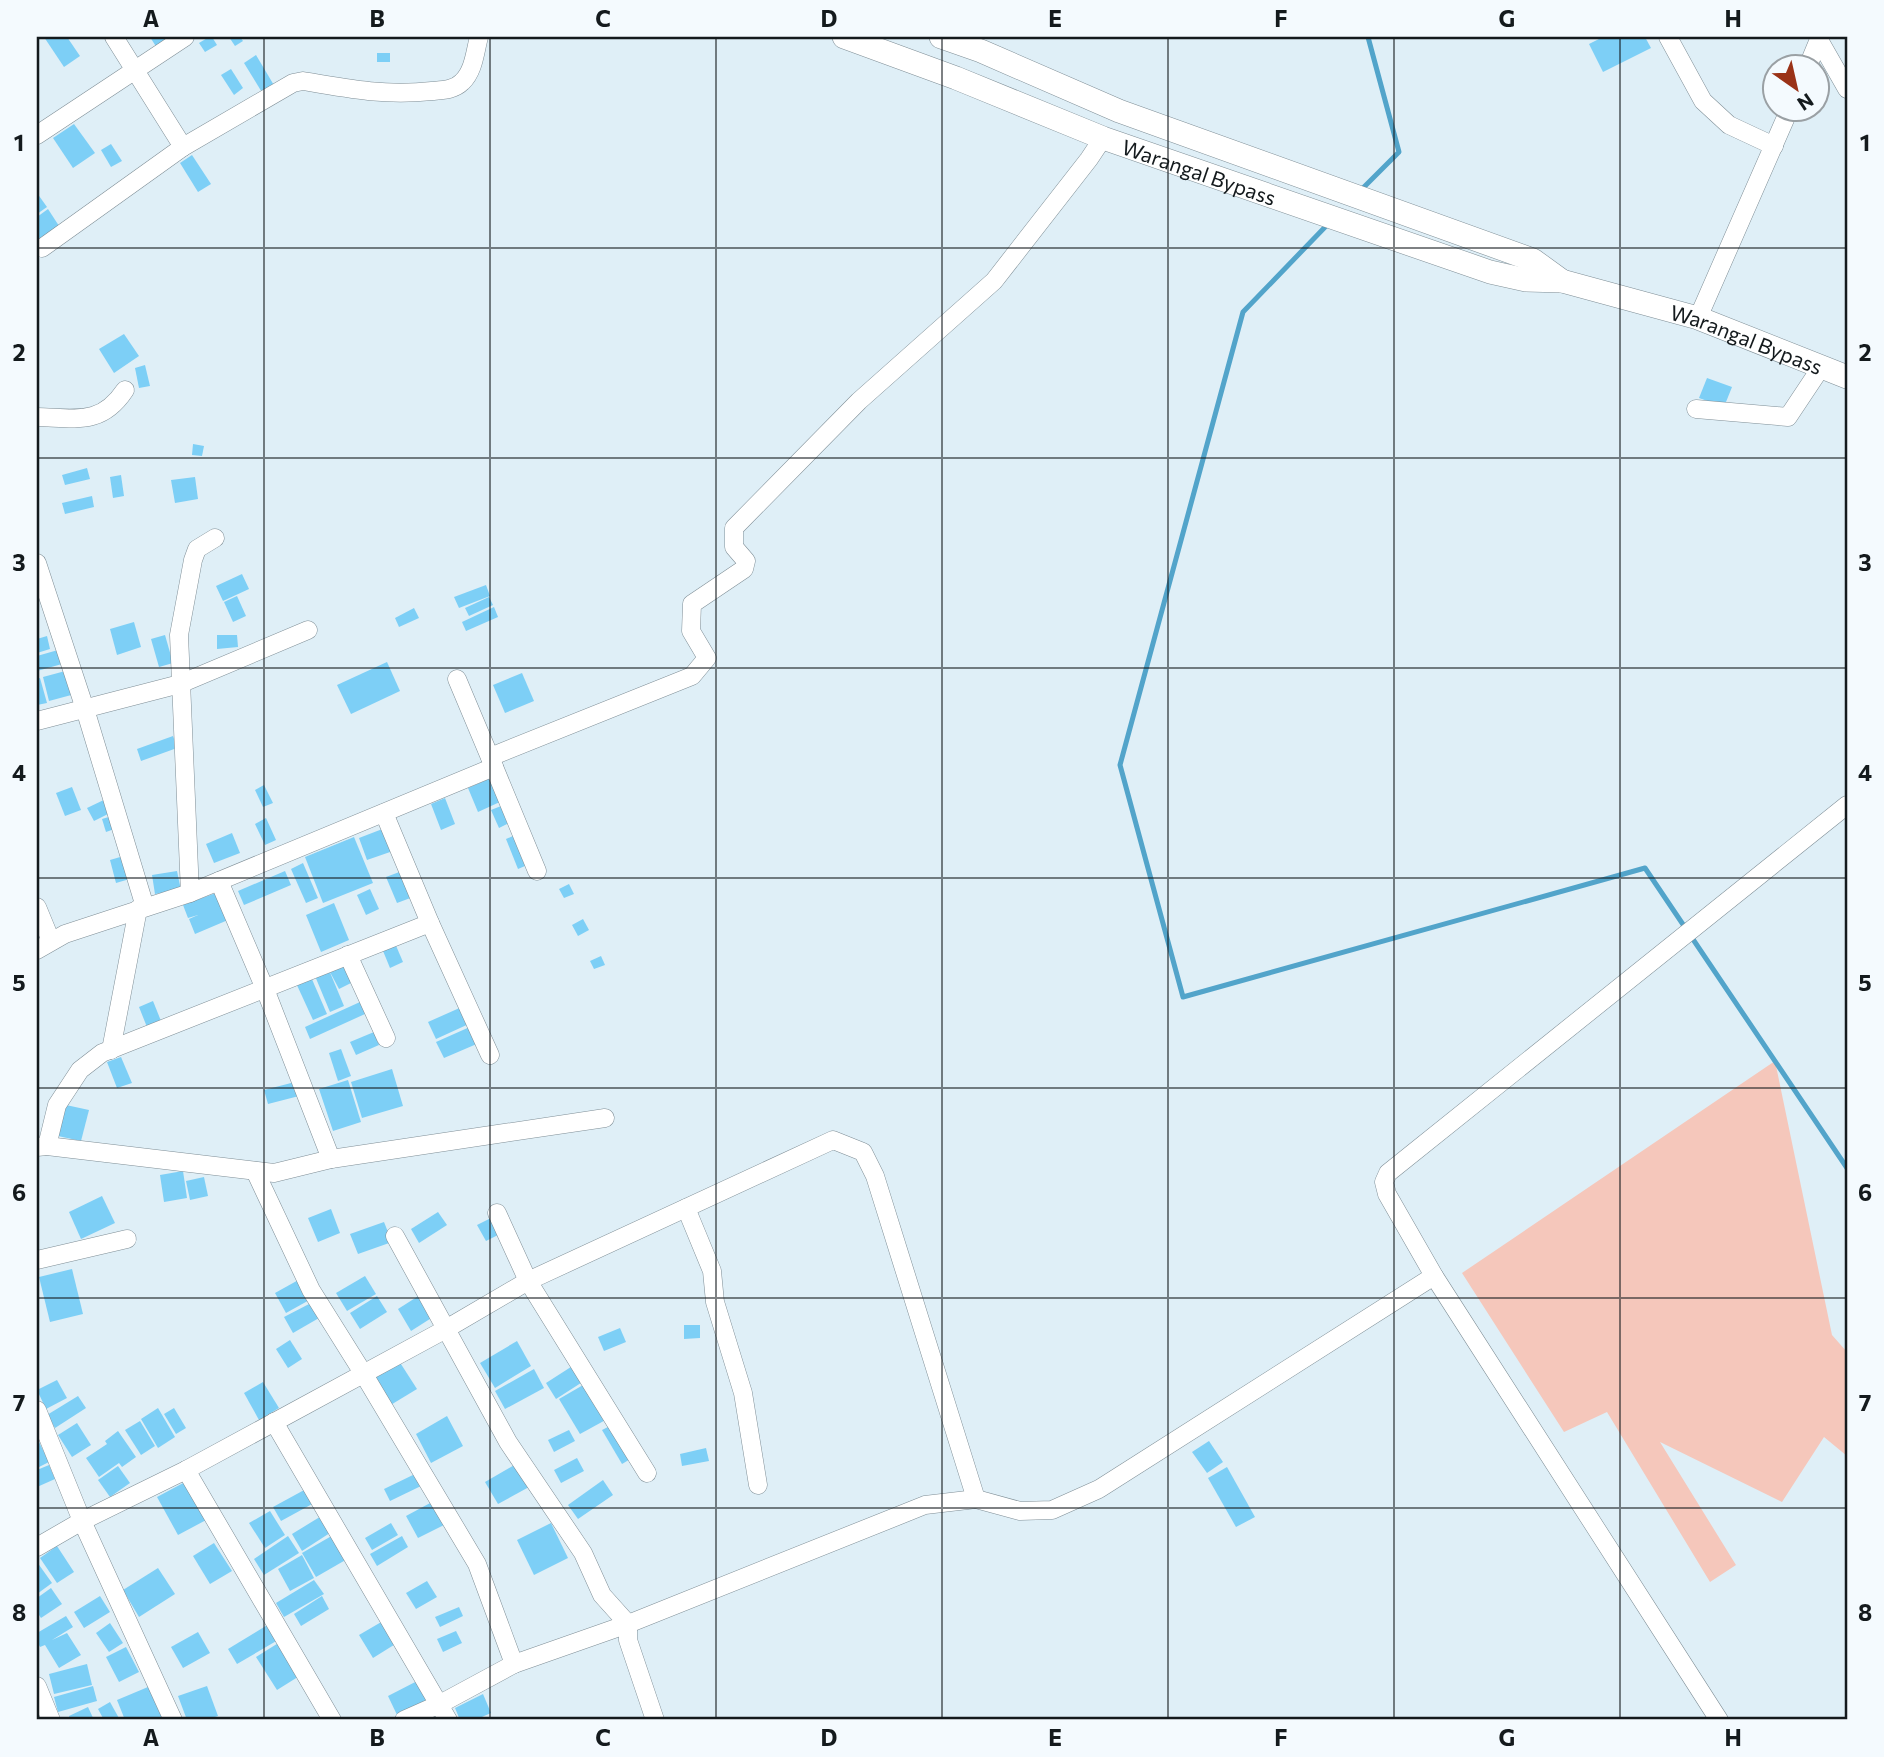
<svg xmlns="http://www.w3.org/2000/svg" width="1884" height="1757" font-family="Commissioner,sans-serif">
<style>
.green{fill:#f5c7bb}
.lines{fill:none;stroke-linecap:round;stroke-linejoin:round}
.stream{stroke:#52a4ca;stroke-width:5}
.building{fill:#7dcff6}
.minor-casing{stroke:#7f8e96;stroke-width:19}
.major-casing{stroke:#7f8e96;stroke-width:24}
.minor{stroke:#fff;stroke-width:18}
.major{stroke:#fff;stroke-width:23}
.grid{fill:none;stroke:#141a1d;stroke-width:2;stroke-opacity:0.55}
.labels{text-anchor:middle;dominant-baseline:central;stroke-width:5;stroke-linejoin:round;paint-order:stroke}
.street-label{font-size:21px;fill:#141a1d;stroke:#f4fafe}
.neatline{fill:none;stroke:#141a1d;stroke-width:2.5}
.grid-label{font-size:23px;text-anchor:middle;font-weight:bold;fill:#141a1d}
</style>
<rect width="100%" height="100%" fill="#dfeff7"/>
<path class="green" d="M 1775,1061 L 1832,1335 L 1847,1352 L 1847,1456 L 1824,1437 L 1782,1502 L 1660,1442 L 1736,1565 L 1710,1582 L 1607,1412 L 1564,1432 L 1462,1273 Z"/>
<g class="lines">
<g class="stream">
<path d="M 1359,192 L 1399,152 L 1368,37"/>
<path d="M 1328,224 L 1243,312 L 1120,765 L 1183,997 L 1645,868 L 1847,1168"/>
</g>
</g>
<g class="building">
<path d="M 44,37 L 67,37 L 80,56 L 64,67 Z"/>
<path d="M 150,37 L 175,37 L 157,48 Z"/>
<path d="M 209,37 L 212,37 L 217,45 L 205,52 L 199,43 Z"/>
<path d="M 229,37 L 240,37 L 243,41 L 235,46 Z"/>
<path d="M 1603,37 L 1645,37 L 1651,48 L 1603,72 L 1589,44 Z"/>
<rect x="377" y="53" width="13" height="9"/>
<path d="M 256,55 L 275,87 L 263,94 L 244,63 Z"/>
<path d="M 231,69 L 243,88 L 234,95 L 221,75 Z"/>
<path d="M 74,124 L 95,153 L 73,168 L 53,138 Z"/>
<path d="M 111,144 L 122,161 L 111,167 L 101,150 Z"/>
<path d="M 192,155 L 211,184 L 198,192 L 180,163 Z"/>
<path d="M 37,193 L 47,207 L 37,214 Z"/>
<path d="M 48,209 L 61,229 L 37,246 L 37,217 Z"/>
<path d="M 124,334 L 139,356 L 114,373 L 99,349 Z"/>
<path d="M 145,365 L 150,386 L 139,388 L 135,368 Z"/>
<path d="M 1707,378 L 1732,387 L 1724,407 L 1699,398 Z"/>
<path d="M 193,444 L 204,446 L 202,456 L 192,455 Z"/>
<path d="M 87,468 L 90,479 L 65,485 L 62,475 Z"/>
<path d="M 121,475 L 124,496 L 113,498 L 110,477 Z"/>
<path d="M 195,477 L 198,499 L 175,503 L 171,480 Z"/>
<path d="M 92,496 L 94,507 L 65,514 L 62,503 Z"/>
<path d="M 242,574 L 249,589 L 223,601 L 216,586 Z"/>
<path d="M 486,585 L 490,596 L 459,608 L 454,597 Z"/>
<path d="M 237,596 L 246,616 L 233,622 L 224,602 Z"/>
<path d="M 489,597 L 493,605 L 469,616 L 465,608 Z"/>
<path d="M 494,607 L 498,617 L 466,631 L 462,622 Z"/>
<path d="M 414,608 L 419,618 L 399,627 L 395,618 Z"/>
<path d="M 134,622 L 141,647 L 117,655 L 110,629 Z"/>
<path d="M 165,635 L 173,663 L 159,667 L 151,639 Z"/>
<path d="M 217,635 L 237,635 L 238,647 L 217,649 Z"/>
<path d="M 47,636 L 50,649 L 37,653 L 37,639 Z"/>
<path d="M 58,650 L 62,664 L 37,671 L 37,656 Z"/>
<path d="M 387,662 L 400,691 L 351,714 L 337,685 Z"/>
<path d="M 69,670 L 75,694 L 49,701 L 43,677 Z"/>
<path d="M 522,673 L 534,701 L 505,713 L 493,685 Z"/>
<path d="M 40,678 L 47,703 L 37,705 L 37,679 Z"/>
<path d="M 173,736 L 177,748 L 141,761 L 137,749 Z"/>
<path d="M 491,778 L 502,801 L 478,812 L 468,788 Z"/>
<path d="M 264,785 L 273,803 L 263,807 L 255,790 Z"/>
<path d="M 72,787 L 81,810 L 65,816 L 56,793 Z"/>
<path d="M 110,797 L 116,810 L 94,821 L 87,808 Z"/>
<path d="M 445,798 L 455,824 L 441,830 L 431,804 Z"/>
<path d="M 501,806 L 509,823 L 499,828 L 491,810 Z"/>
<path d="M 115,815 L 120,827 L 106,832 L 102,819 Z"/>
<path d="M 266,818 L 276,840 L 265,845 L 255,824 Z"/>
<path d="M 385,828 L 393,851 L 367,860 L 359,838 Z"/>
<path d="M 232,833 L 240,853 L 214,863 L 206,844 Z"/>
<path d="M 513,836 L 525,866 L 518,869 L 506,839 Z"/>
<path d="M 354,837 L 373,883 L 323,903 L 305,857 Z"/>
<path d="M 127,855 L 133,878 L 116,883 L 110,860 Z"/>
<path d="M 303,863 L 318,898 L 306,903 L 291,869 Z"/>
<path d="M 177,871 L 181,890 L 155,894 L 152,875 Z"/>
<path d="M 285,871 L 291,885 L 244,905 L 238,891 Z"/>
<path d="M 402,871 L 413,897 L 397,903 L 386,877 Z"/>
<path d="M 569,884 L 574,894 L 564,898 L 559,889 Z"/>
<path d="M 370,889 L 379,909 L 366,915 L 357,895 Z"/>
<path d="M 216,893 L 228,920 L 195,934 L 189,919 L 198,915 L 188,918 L 183,905 Z"/>
<path d="M 334,903 L 349,940 L 321,952 L 306,915 Z"/>
<path d="M 583,919 L 589,930 L 578,936 L 572,925 Z"/>
<path d="M 394,941 L 403,962 L 390,968 L 381,946 Z"/>
<path d="M 601,956 L 605,965 L 594,969 L 590,961 Z"/>
<path d="M 349,963 L 357,980 L 339,989 L 330,972 Z"/>
<path d="M 329,970 L 344,1006 L 330,1012 L 315,976 Z"/>
<path d="M 311,977 L 327,1014 L 313,1020 L 296,983 Z"/>
<path d="M 153,1001 L 161,1021 L 147,1027 L 139,1007 Z"/>
<path d="M 360,1002 L 365,1014 L 310,1039 L 305,1027 Z"/>
<path d="M 464,1006 L 471,1023 L 436,1039 L 428,1022 Z"/>
<path d="M 472,1026 L 479,1043 L 444,1058 L 436,1042 Z"/>
<path d="M 374,1032 L 379,1045 L 356,1055 L 350,1042 Z"/>
<path d="M 341,1049 L 351,1076 L 338,1081 L 329,1053 Z"/>
<path d="M 121,1057 L 132,1083 L 117,1088 L 107,1062 Z"/>
<path d="M 392,1069 L 403,1106 L 362,1118 L 351,1082 Z"/>
<path d="M 348,1080 L 361,1122 L 333,1131 L 319,1089 Z"/>
<path d="M 295,1082 L 299,1096 L 268,1104 L 264,1090 Z"/>
<path d="M 66,1105 L 89,1110 L 81,1141 L 58,1136 Z"/>
<path d="M 183,1171 L 187,1198 L 164,1202 L 160,1175 Z"/>
<path d="M 204,1177 L 208,1196 L 190,1200 L 186,1181 Z"/>
<path d="M 102,1196 L 115,1223 L 81,1239 L 69,1212 Z"/>
<path d="M 331,1209 L 340,1233 L 318,1242 L 308,1218 Z"/>
<path d="M 438,1212 L 447,1225 L 419,1243 L 411,1229 Z"/>
<path d="M 495,1216 L 504,1232 L 486,1241 L 477,1225 Z"/>
<path d="M 384,1222 L 392,1242 L 358,1254 L 350,1234 Z"/>
<path d="M 72,1269 L 83,1314 L 50,1322 L 39,1277 Z"/>
<path d="M 365,1276 L 376,1294 L 347,1311 L 336,1293 Z"/>
<path d="M 302,1278 L 313,1298 L 286,1313 L 275,1293 Z"/>
<path d="M 420,1295 L 433,1317 L 411,1331 L 398,1309 Z"/>
<path d="M 377,1296 L 387,1312 L 360,1329 L 350,1313 Z"/>
<path d="M 311,1303 L 319,1318 L 293,1333 L 284,1317 Z"/>
<path d="M 684,1325 L 700,1325 L 700,1338 L 684,1339 Z"/>
<path d="M 620,1328 L 626,1342 L 604,1351 L 598,1337 Z"/>
<path d="M 290,1340 L 302,1359 L 288,1368 L 276,1349 Z"/>
<path d="M 517,1341 L 531,1366 L 495,1388 L 480,1363 Z"/>
<path d="M 399,1361 L 417,1389 L 389,1406 L 371,1378 Z"/>
<path d="M 574,1365 L 584,1381 L 556,1399 L 546,1383 Z"/>
<path d="M 534,1369 L 544,1388 L 505,1409 L 495,1391 Z"/>
<path d="M 57,1380 L 67,1398 L 46,1409 L 37,1390 Z"/>
<path d="M 590,1381 L 611,1417 L 580,1434 L 559,1399 Z"/>
<path d="M 263,1382 L 279,1408 L 259,1420 L 244,1393 Z"/>
<path d="M 78,1396 L 86,1408 L 55,1428 L 47,1415 Z"/>
<path d="M 158,1408 L 175,1437 L 158,1448 L 141,1419 Z"/>
<path d="M 174,1408 L 186,1428 L 176,1434 L 164,1414 Z"/>
<path d="M 447,1416 L 463,1446 L 431,1463 L 416,1434 Z"/>
<path d="M 140,1421 L 155,1446 L 141,1455 L 125,1430 Z"/>
<path d="M 77,1423 L 91,1445 L 72,1457 L 58,1435 Z"/>
<path d="M 612,1425 L 632,1458 L 622,1464 L 602,1430 Z"/>
<path d="M 569,1430 L 575,1441 L 554,1452 L 548,1440 Z"/>
<path d="M 118,1431 L 136,1457 L 122,1467 L 119,1463 L 99,1477 L 86,1458 L 107,1444 L 105,1441 Z"/>
<path d="M 37,1438 L 49,1462 L 37,1468 Z"/>
<path d="M 1209,1441 L 1223,1462 L 1207,1473 L 1192,1452 Z"/>
<path d="M 706,1448 L 709,1461 L 682,1466 L 680,1454 Z"/>
<path d="M 577,1458 L 584,1471 L 561,1483 L 554,1470 Z"/>
<path d="M 516,1464 L 529,1487 L 498,1504 L 485,1482 Z"/>
<path d="M 49,1465 L 55,1479 L 37,1487 L 37,1470 Z"/>
<path d="M 118,1466 L 130,1483 L 110,1497 L 98,1480 Z"/>
<path d="M 1227,1467 L 1255,1517 L 1236,1527 L 1208,1478 Z"/>
<path d="M 415,1474 L 421,1486 L 390,1501 L 384,1489 Z"/>
<path d="M 603,1480 L 613,1495 L 578,1519 L 568,1505 Z"/>
<path d="M 187,1481 L 208,1519 L 178,1535 L 157,1497 Z"/>
<path d="M 306,1489 L 314,1503 L 281,1521 L 273,1507 Z"/>
<path d="M 432,1502 L 444,1525 L 418,1538 L 406,1516 Z"/>
<path d="M 270,1511 L 285,1535 L 265,1548 L 249,1523 Z"/>
<path d="M 323,1515 L 333,1531 L 302,1551 L 292,1534 Z"/>
<path d="M 391,1523 L 398,1535 L 372,1550 L 365,1538 Z"/>
<path d="M 551,1523 L 568,1558 L 534,1575 L 517,1540 Z"/>
<path d="M 335,1534 L 349,1558 L 316,1577 L 302,1553 Z"/>
<path d="M 288,1536 L 299,1553 L 264,1575 L 254,1559 Z"/>
<path d="M 402,1536 L 408,1547 L 377,1566 L 370,1554 Z"/>
<path d="M 214,1543 L 232,1571 L 210,1584 L 193,1556 Z"/>
<path d="M 57,1546 L 74,1572 L 57,1583 L 40,1558 Z"/>
<path d="M 302,1555 L 314,1578 L 290,1591 L 278,1569 Z"/>
<path d="M 37,1562 L 52,1583 L 37,1594 Z"/>
<path d="M 158,1568 L 175,1594 L 139,1617 L 123,1590 Z"/>
<path d="M 314,1580 L 324,1594 L 284,1617 L 276,1603 Z"/>
<path d="M 427,1581 L 437,1597 L 416,1609 L 406,1593 Z"/>
<path d="M 51,1588 L 62,1604 L 41,1618 L 37,1612 L 37,1598 Z"/>
<path d="M 100,1596 L 110,1612 L 84,1628 L 74,1612 Z"/>
<path d="M 322,1596 L 329,1609 L 301,1626 L 294,1614 Z"/>
<path d="M 459,1607 L 463,1616 L 440,1627 L 435,1617 Z"/>
<path d="M 66,1616 L 73,1627 L 52,1640 L 67,1633 L 81,1655 L 59,1668 L 45,1645 L 40,1647 L 37,1641 L 37,1633 Z"/>
<path d="M 383,1621 L 397,1643 L 373,1658 L 359,1635 Z"/>
<path d="M 110,1623 L 123,1643 L 109,1652 L 96,1633 Z"/>
<path d="M 269,1624 L 278,1640 L 237,1664 L 228,1649 Z"/>
<path d="M 456,1631 L 462,1643 L 443,1652 L 437,1639 Z"/>
<path d="M 198,1632 L 210,1653 L 183,1668 L 171,1647 Z"/>
<path d="M 280,1642 L 301,1675 L 277,1690 L 256,1657 Z"/>
<path d="M 126,1647 L 139,1672 L 119,1682 L 106,1657 Z"/>
<path d="M 87,1664 L 92,1685 L 54,1694 L 49,1674 Z"/>
<path d="M 423,1678 L 433,1698 L 398,1717 L 388,1696 Z"/>
<path d="M 93,1686 L 97,1701 L 58,1712 L 54,1697 Z"/>
<path d="M 207,1686 L 218,1716 L 206,1720 L 187,1720 L 178,1696 Z"/>
<path d="M 148,1687 L 163,1720 L 125,1720 L 117,1700 Z"/>
<path d="M 483,1694 L 491,1713 L 475,1720 L 460,1720 L 455,1708 Z"/>
<path d="M 110,1702 L 120,1720 L 104,1720 L 98,1709 Z"/>
<path d="M 88,1707 L 94,1720 L 70,1720 L 69,1716 Z"/>
</g>
<g class="lines">
<defs>
<g id="minor">
<path d="M 114,37 L 183,147 L 293,83 L 303,81 C 349,89 385,96 432,91 C 443,90 454,90 462,82 C 474,71 475,51 479,37"/>
<path d="M 1668,37 L 1703,101 L 1729,125 L 1774,146"/>
<path d="M 1819,40 L 1847,89"/>
<path d="M 1808,66 L 1820,37"/>
<path d="M 37,135 L 185,37"/>
<path d="M 42,248 L 183,147"/>
<path d="M 1698,318 L 1790,108"/>
<path d="M 1696,409 L 1788,417 L 1822,366"/>
<path d="M 37,417 C 76,418 101,426 125,390"/>
<path d="M 37,563 L 85,709 L 145,907"/>
<path d="M 457,679 L 494,767"/>
<path d="M 37,721 L 180,684 L 308,630"/>
<path d="M 490,757 L 692,676 L 707,658 L 691,631 L 692,604 L 744,569 L 746,561 L 734,547 L 734,528 L 859,401 L 994,281 L 1089,159 L 1103,138"/>
<path d="M 219,881 L 265,989 L 331,1159"/>
<path d="M 190,893 L 179,635 L 193,560 L 197,549 L 215,538"/>
<path d="M 37,907 L 51,941"/>
<path d="M 430,923 L 490,1055"/>
<path d="M 37,950 L 65,934 L 190,893 L 494,767 L 537,871"/>
<path d="M 348,955 L 386,1038"/>
<path d="M 111,1050 L 138,909"/>
<path d="M 47,1146 L 57,1105 L 80,1070 L 102,1053 L 430,923 L 384,813"/>
<path d="M 37,1147 L 47,1146 L 274,1173 L 331,1159 L 605,1118"/>
<path d="M 255,1171 L 311,1290 L 363,1373 L 477,1564 L 514,1664"/>
<path d="M 686,1208 L 712,1271 L 715,1302 L 743,1393 L 758,1485"/>
<path d="M 497,1213 L 528,1281 L 647,1473"/>
<path d="M 395,1236 L 508,1442 L 583,1553 L 602,1595 L 628,1624 L 628,1640 L 655,1720"/>
<path d="M 37,1260 L 127,1239"/>
<path d="M 37,1410 L 82,1521 L 173,1720"/>
<path d="M 274,1422 L 448,1720"/>
<path d="M 186,1470 L 332,1720"/>
<path d="M 37,1547 L 82,1521 L 186,1470 L 446,1329 L 528,1281 L 833,1140 L 863,1152 L 875,1176 L 976,1499"/>
<path d="M 37,1686 L 51,1720"/>
<path d="M 404,1720 L 440,1704 L 514,1664 L 628,1624 L 925,1505 L 976,1499 L 1020,1511 L 1052,1510 L 1099,1489 L 1434,1276"/>
<path d="M 1719,1720 L 1434,1276 L 1387,1194 L 1384,1182 L 1388,1173 L 1847,805"/>
</g>
<g id="major">
<path id="s1" d="M 844,37 L 956,78 L 1103,138 L 1490,272 L 1526,280 L 1562,281 L 1698,318 L 1847,377"/>
<path d="M 941,37 L 981,51 L 1119,111 L 1533,260 L 1562,281"/>
</g>
</defs>
<use href="#minor" class="minor-casing"/>
<use href="#major" class="major-casing"/>
<use href="#minor" class="minor"/>
<use href="#major" class="major"/>
</g>
<path class="grid" d="M 264,37 L 264,1720M 490,37 L 490,1720M 716,37 L 716,1720M 942,37 L 942,1720M 1168,37 L 1168,1720M 1394,37 L 1394,1720M 1620,37 L 1620,1720M 37,248 L 1847,248M 37,458 L 1847,458M 37,668 L 1847,668M 37,878 L 1847,878M 37,1088 L 1847,1088M 37,1298 L 1847,1298M 37,1508 L 1847,1508"/>
<g class="labels">
<g class="street-label">
<text stroke="none"><textPath href="#s1" startOffset="380">Warangal Bypass</textPath></text>
<text stroke="none"><textPath href="#s1" startOffset="954">Warangal Bypass</textPath></text>
</g>
</g>
<rect width="1884" height="1757" fill="none" stroke="#f4fafe" stroke-width="77"/>
<g transform="translate(1796 88) rotate(146)"><circle r="33" fill="#f4fafe" stroke="#9aa0a4" stroke-width="2"/>
<path d="M0-5L12 26L0 18L-12 26Z" fill="#9a3217"/>
<text y="-10" font-size="19" font-weight="bold" text-anchor="middle" fill="#141a1d">N</text>
</g>
<rect x="38" y="38" width="1808" height="1680" class="neatline"/>
<g class="grid-label">
<text x="151" y="27">A</text>
<text x="377" y="27">B</text>
<text x="603" y="27">C</text>
<text x="829" y="27">D</text>
<text x="1055" y="27">E</text>
<text x="1281" y="27">F</text>
<text x="1507" y="27">G</text>
<text x="1733" y="27">H</text>
<text x="19" y="151">1</text>
<text x="1865" y="151">1</text>
<text x="19" y="361">2</text>
<text x="1865" y="361">2</text>
<text x="19" y="571">3</text>
<text x="1865" y="571">3</text>
<text x="19" y="781">4</text>
<text x="1865" y="781">4</text>
<text x="19" y="991">5</text>
<text x="1865" y="991">5</text>
<text x="19" y="1201">6</text>
<text x="1865" y="1201">6</text>
<text x="19" y="1411">7</text>
<text x="1865" y="1411">7</text>
<text x="19" y="1621">8</text>
<text x="1865" y="1621">8</text>
<text x="151" y="1746">A</text>
<text x="377" y="1746">B</text>
<text x="603" y="1746">C</text>
<text x="829" y="1746">D</text>
<text x="1055" y="1746">E</text>
<text x="1281" y="1746">F</text>
<text x="1507" y="1746">G</text>
<text x="1733" y="1746">H</text>
</g>
</svg>
